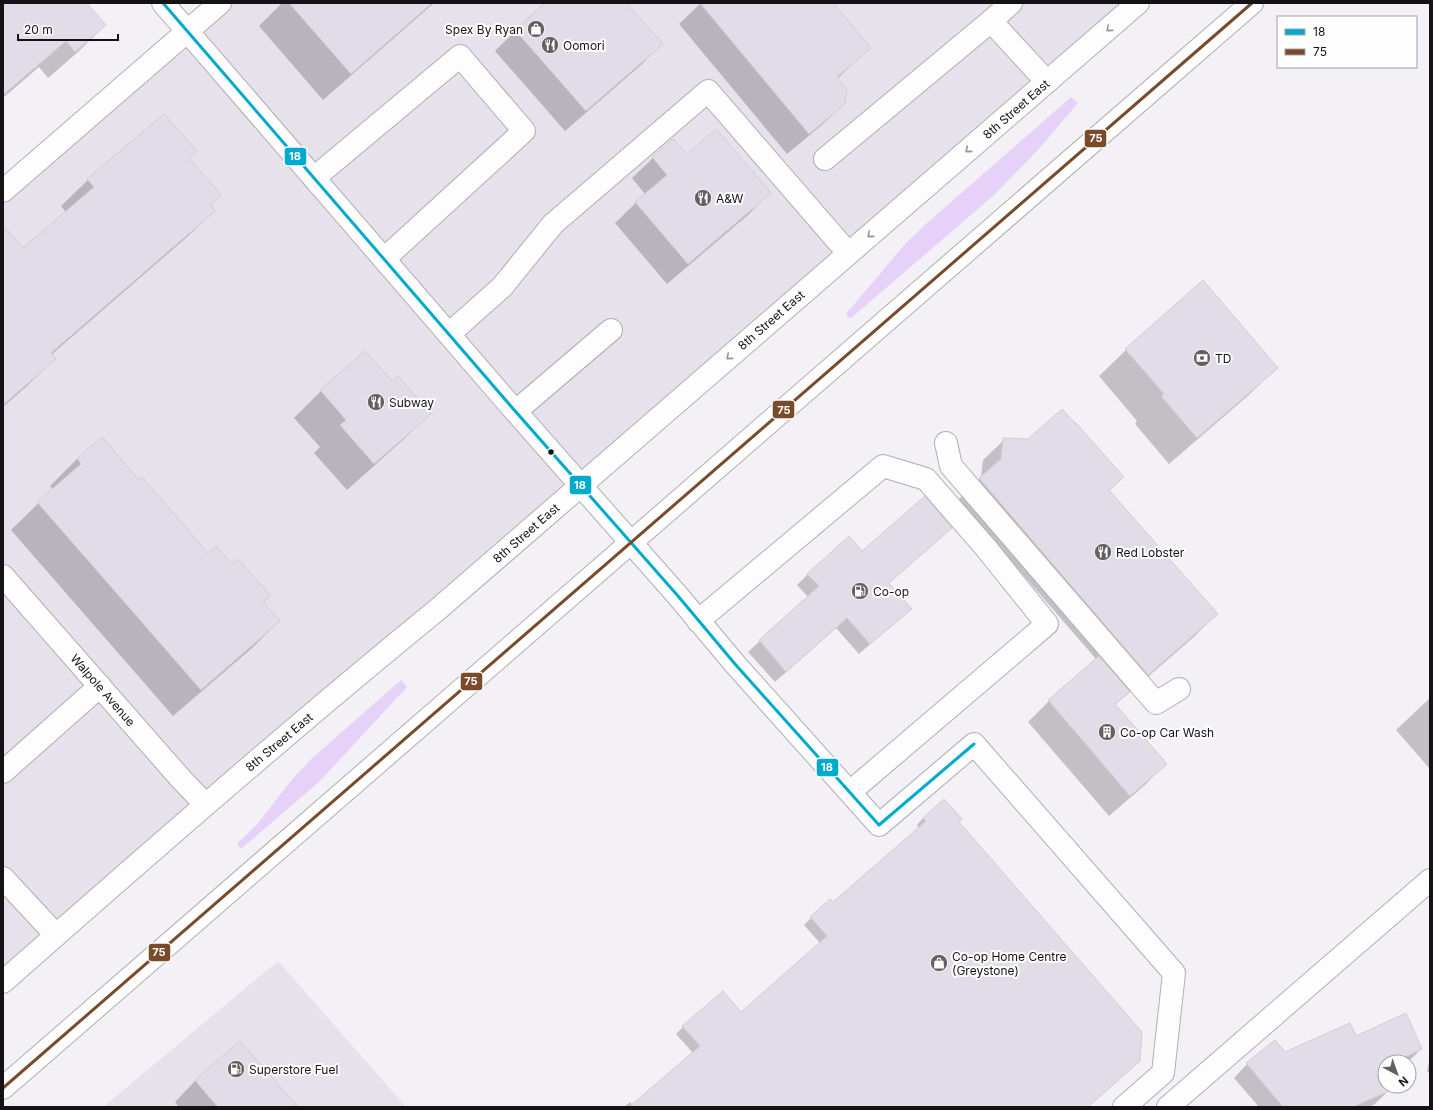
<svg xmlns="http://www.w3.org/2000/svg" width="1433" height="1110" font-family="Inter,sans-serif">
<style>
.built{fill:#e6e1eb}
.green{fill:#e6d1f9}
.shadow{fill:#0003}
.building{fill:#e2dce8;stroke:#d0ced2}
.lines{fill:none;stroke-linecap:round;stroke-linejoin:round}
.minor-casing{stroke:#afaeb1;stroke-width:24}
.major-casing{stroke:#afaeb1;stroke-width:24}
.minor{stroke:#fdfdfe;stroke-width:22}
.major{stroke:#fdfdfe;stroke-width:22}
.bus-1-casing{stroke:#fefefe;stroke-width:6}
.bus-2-casing{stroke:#fefefe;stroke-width:6}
.bus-1{stroke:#00a9ce;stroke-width:3}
.bus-2{stroke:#7a4b2a;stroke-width:3}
.oneway{stroke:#949395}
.bus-dot{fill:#141215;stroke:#fefefe;stroke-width:1.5}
.labels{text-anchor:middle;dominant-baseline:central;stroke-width:4;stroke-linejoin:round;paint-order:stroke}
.poi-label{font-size:12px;fill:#141215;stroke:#fefefe;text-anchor:start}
.street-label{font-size:12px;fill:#141215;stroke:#fefefe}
.line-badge{stroke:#fefefe;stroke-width:1.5}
.badge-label{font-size:11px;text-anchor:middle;font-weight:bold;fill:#fff}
</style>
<rect width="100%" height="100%" fill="#f3f1f5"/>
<g class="built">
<path d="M 220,3 L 1138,3 L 3,982 L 3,191 Z"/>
<path d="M 278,961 L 406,1107 L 103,1107 Z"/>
</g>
<g class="green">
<path d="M 1071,97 L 1078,103 L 1037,151 L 993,196 L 850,319 L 846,314 L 905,244 L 927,223 Z"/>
<path d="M 401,680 L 407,687 L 319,782 L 241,849 L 237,844 L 259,822 L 289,783 L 310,760 Z"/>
</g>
<g class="shadow">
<path d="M 3,3 L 86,3 L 105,25 L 78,52 L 48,78 L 39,67 L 3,98 Z"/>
<path d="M 282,3 L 434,3 L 323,100 L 259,26 Z"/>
<path d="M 547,3 L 625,3 L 661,44 L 641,65 L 565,131 L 495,51 L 516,30 Z"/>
<path d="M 701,3 L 832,3 L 869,48 L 837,79 L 844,103 L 823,124 L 787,154 L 679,24 Z"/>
<path d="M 686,156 L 769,193 L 749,214 L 667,284 L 615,223 L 645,194 L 632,178 L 653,158 Z"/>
<path d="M 188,158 L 209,206 L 214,211 L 187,237 L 51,355 L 54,359 L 27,386 L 3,407 L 3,248 L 22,249 L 66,212 L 61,206 L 88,180 Z"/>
<path d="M 1126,350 L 1277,367 L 1250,394 L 1169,464 L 1135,424 L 1137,421 L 1099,376 Z"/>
<path d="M 392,383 L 430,413 L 403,440 L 347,490 L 314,453 L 320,447 L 294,418 L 321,391 Z"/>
<path d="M 101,438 L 139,481 L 208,555 L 231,565 L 269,596 L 263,603 L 279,621 L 252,648 L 173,716 L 11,530 L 53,489 L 50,486 L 77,459 Z"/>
<path d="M 1004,440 L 1123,477 L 1109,491 L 1216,614 L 1196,635 L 1127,695 L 1126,694 L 1115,705 L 1165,764 L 1145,785 L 1109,816 L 1028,722 L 1049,701 L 1096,659 L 958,500 L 981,477 L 983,460 Z"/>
<path d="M 808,574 L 888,583 L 910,609 L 859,654 L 836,628 L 775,682 L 748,652 L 808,597 L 797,585 Z"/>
<path d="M 1430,698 L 1430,769 L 1396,730 Z"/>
<path d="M 923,818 L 957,823 L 1087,1107 L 624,1107 L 630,1102 L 633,1106 L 693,1053 L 676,1034 L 683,1027 L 741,1013 L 820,943 L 804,925 L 811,918 L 833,904 L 919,828 L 917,825 Z"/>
<path d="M 1355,1037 L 1421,1049 L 1408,1062 L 1385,1062 L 1385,1073 L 1381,1074 L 1388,1091 L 1375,1104 L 1369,1107 L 1259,1107 L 1234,1078 L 1247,1064 L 1275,1041 L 1285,1053 Z"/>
<path d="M 240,1042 L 297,1107 L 179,1107 L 175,1102 L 195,1081 Z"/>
<path d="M 1430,1056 L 1430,1073 L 1427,1072 Z"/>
</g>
<g class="building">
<path d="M 3,3 L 87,3 L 106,25 L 75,52 L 66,41 L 3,95 Z"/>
<path d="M 289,3 L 432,3 L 351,74 Z"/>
<path d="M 545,3 L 626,3 L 663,44 L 586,111 L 515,30 Z"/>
<path d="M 700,3 L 833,3 L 871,48 L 837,77 L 847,90 L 845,104 L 809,134 Z"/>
<path d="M 164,114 L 197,151 L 189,158 L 221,195 L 211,205 L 215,211 L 51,353 L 56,359 L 3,405 L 3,225 L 23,248 L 94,187 L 87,179 Z"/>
<path d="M 716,129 L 771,193 L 688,264 L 635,202 L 667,175 L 652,157 L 673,139 L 687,154 Z"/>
<path d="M 1203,280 L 1278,368 L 1197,438 L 1161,396 L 1164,394 L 1125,349 Z"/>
<path d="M 365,351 L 392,381 L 398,376 L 431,414 L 374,464 L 340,425 L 346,420 L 320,390 Z"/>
<path d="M 1062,409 L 1075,423 L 1076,423 L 1124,477 L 1109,490 L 1218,614 L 1148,675 L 979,478 L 1001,459 L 1003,438 L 1028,439 Z"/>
<path d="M 102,437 L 139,480 L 142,477 L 208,553 L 216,546 L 232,564 L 238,559 L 271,596 L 263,602 L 280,621 L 201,690 L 37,502 L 81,464 L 77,458 Z"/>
<path d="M 925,496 L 952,528 L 889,583 L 912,609 L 870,644 L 847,618 L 786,672 L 759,640 L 819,586 L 807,574 L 849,536 L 862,551 Z"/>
<path d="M 1099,656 L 1130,692 L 1115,704 L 1167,764 L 1130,796 L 1048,700 Z"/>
<path d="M 944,799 L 962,819 L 959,822 L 1142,1032 L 1140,1061 L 1088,1107 L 629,1107 L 700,1046 L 682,1026 L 723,991 L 741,1012 L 827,936 L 810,917 L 830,899 L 833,902 L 926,821 L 923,818 Z"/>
<path d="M 1406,1013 L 1422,1049 L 1394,1062 L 1385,1062 L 1385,1066 L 1379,1068 L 1385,1082 L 1385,1086 L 1387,1086 L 1389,1091 L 1353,1107 L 1283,1107 L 1246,1063 L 1275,1040 L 1285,1052 L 1350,1023 L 1356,1036 Z"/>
<path d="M 240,1041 L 255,1058 L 298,1107 L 218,1107 L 209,1097 L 195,1080 Z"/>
</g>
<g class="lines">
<defs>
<g id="minor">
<path d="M 163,3 L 509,404 L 678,596 L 735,664 L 879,825 L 974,744 L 1174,973 L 1163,1073 L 1124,1107"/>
<path d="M 1011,3 L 991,21 L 1047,82"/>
<path d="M 825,159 L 991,21"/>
<path d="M 314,178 L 460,56 L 524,131 L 384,259"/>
<path d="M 3,191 L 220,3"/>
<path d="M 449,334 L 502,287 L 553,224 L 708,91 L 848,253"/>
<path d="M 516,411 L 611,330"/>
<path d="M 946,443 L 951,466 L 1156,703 L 1179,689"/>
<path d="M 3,576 L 181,779 L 205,804"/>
<path d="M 698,621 L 883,466 L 926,479 L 986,548 L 1047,624 L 850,792"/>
<path d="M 3,772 L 100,686"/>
<path d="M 3,878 L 56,935"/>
<path d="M 1168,1107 L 1430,880"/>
</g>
<g id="major">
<path d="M 3,982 C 146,856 290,730 437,610 L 1138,3"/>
<path d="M 3,1088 L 1252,3"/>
</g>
</defs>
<use href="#minor" class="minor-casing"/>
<use href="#major" class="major-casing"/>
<use href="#minor" class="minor"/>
<use href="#major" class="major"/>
<defs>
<path id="bus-1" d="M 163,3 L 509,404 L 678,596 L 735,664 L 879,825 L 974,744"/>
<path id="bus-2" d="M 3,1088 L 1252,3"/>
</defs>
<use href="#bus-1" class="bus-1-casing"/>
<use href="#bus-2" class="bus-2-casing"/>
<use href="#bus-1" class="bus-1"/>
<use href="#bus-2" class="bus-2"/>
</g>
<defs><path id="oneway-chevron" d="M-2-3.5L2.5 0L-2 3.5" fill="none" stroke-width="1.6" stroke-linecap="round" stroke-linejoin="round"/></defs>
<g class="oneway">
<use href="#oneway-chevron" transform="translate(1109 29) rotate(139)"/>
<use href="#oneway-chevron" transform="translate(968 150) rotate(139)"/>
<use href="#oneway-chevron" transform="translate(870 235) rotate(139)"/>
<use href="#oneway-chevron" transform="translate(729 357) rotate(139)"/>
</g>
<defs>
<symbol id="shop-disc" viewBox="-11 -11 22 22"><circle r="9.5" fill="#626063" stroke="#fefefe"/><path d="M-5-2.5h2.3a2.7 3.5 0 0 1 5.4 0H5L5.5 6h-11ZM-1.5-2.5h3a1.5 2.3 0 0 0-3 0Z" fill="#fff"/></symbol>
<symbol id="restaurant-disc" viewBox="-11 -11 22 22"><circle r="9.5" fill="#626063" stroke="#fefefe"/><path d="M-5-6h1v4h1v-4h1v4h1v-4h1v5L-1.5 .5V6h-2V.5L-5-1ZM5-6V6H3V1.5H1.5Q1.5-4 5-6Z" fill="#fff"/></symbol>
<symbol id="bank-disc" viewBox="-11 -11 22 22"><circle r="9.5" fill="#626063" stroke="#fefefe"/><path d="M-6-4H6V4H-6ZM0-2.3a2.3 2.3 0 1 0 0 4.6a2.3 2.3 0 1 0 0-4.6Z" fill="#fff"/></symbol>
<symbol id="fuel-disc" viewBox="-11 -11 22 22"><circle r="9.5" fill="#626063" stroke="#fefefe"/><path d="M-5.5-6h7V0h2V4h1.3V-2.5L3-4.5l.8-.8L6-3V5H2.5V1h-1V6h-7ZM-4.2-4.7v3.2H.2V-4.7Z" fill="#fff"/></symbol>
<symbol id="building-disc" viewBox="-11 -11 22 22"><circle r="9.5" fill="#626063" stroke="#fefefe"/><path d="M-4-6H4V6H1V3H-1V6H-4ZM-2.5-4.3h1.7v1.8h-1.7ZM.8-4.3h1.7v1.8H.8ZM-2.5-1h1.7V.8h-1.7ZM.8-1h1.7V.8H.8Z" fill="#fff"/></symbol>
</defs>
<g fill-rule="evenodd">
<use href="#shop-disc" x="526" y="19" width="20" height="20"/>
<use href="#restaurant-disc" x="540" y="35" width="20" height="20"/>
<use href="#restaurant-disc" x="693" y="188" width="20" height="20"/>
<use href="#bank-disc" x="1192" y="348" width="20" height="20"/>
<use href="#restaurant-disc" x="366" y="392" width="20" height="20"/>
<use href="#restaurant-disc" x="1093" y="542" width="20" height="20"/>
<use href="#fuel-disc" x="850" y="581" width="20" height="20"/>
<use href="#building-disc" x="1097" y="722" width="20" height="20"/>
<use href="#shop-disc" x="929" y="953" width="20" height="20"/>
<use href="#fuel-disc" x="226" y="1059" width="20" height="20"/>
</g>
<circle class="bus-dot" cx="551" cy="452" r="3.5"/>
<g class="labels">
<g class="poi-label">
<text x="523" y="29" text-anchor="end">Spex By Ryan</text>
<text x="563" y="45">Oomori</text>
<text x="716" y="198">A&amp;W</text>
<text x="1215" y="358">TD</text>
<text x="389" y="402">Subway</text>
<text x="1116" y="552">Red Lobster</text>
<text x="873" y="591">Co-op</text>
<text x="1120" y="732">Co-op Car Wash</text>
<text x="952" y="956">Co-op Home Centre<tspan x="952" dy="14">(Greystone)</tspan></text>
<text x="249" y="1069">Superstore Fuel</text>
</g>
<g class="street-label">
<text transform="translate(1016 109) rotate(-41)">8th Street East</text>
<text transform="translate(771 320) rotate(-41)">8th Street East</text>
<text transform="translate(526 533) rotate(-41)">8th Street East</text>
<text transform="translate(103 690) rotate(49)">Walpole Avenue</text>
<text transform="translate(279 742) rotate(-40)">8th Street East</text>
</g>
</g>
<g class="line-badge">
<rect x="1084" y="129" width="23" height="19" rx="4" fill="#7a4b2a"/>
<rect x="284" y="147" width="23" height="19" rx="4" fill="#00a9ce"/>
<rect x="772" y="400" width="23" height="19" rx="4" fill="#7a4b2a"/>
<rect x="569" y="475" width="23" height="20" rx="4" fill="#00a9ce"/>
<rect x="460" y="672" width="23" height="19" rx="4" fill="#7a4b2a"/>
<rect x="816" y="758" width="23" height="19" rx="4" fill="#00a9ce"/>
<rect x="148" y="943" width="23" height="19" rx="4" fill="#7a4b2a"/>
</g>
<g class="badge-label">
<text x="1096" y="142">75</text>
<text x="295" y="160">18</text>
<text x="784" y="414">75</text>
<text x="580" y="489">18</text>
<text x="471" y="685">75</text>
<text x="827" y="771">18</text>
<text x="159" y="956">75</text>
</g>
<rect width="1433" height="1110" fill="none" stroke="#141215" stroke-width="8"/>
<rect x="1277" y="16" width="140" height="52" fill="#fefefe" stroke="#a0a0a1"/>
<rect x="1285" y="29" width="20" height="6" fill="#00a9ce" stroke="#a0a0a1"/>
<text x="1313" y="36" font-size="12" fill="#141215">18</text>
<rect x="1285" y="49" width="20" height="6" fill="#7a4b2a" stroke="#a0a0a1"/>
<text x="1313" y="56" font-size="12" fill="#141215">75</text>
<g transform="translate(1397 1074) rotate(139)"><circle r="19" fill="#fefefe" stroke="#a0a0a1"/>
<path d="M0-3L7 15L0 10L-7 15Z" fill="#626063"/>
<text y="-6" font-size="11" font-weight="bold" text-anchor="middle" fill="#141215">N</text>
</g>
<path d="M18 34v6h100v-6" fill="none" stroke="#141215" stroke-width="2"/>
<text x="24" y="34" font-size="12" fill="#141215" stroke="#fefefe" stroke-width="3" paint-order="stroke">20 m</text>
</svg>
